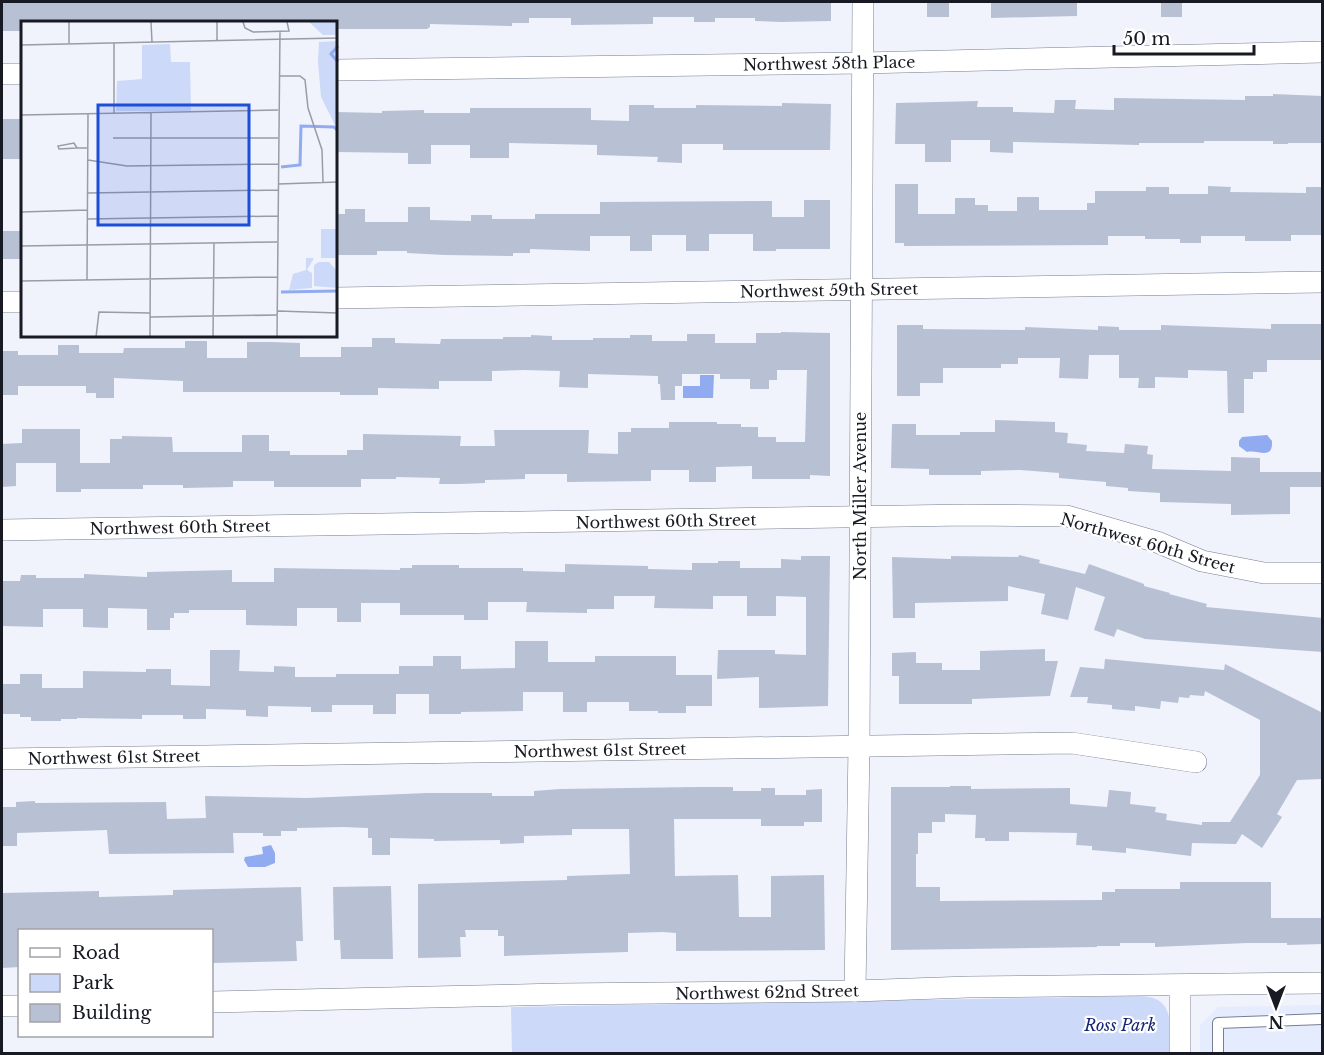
<svg xmlns="http://www.w3.org/2000/svg" width="1324" height="1055" font-family="'Libre Baskerville',serif">
<style>
.built{fill:#e5ecfd}
.green{fill:#ccd9f8}
.water{fill:#90abef}
.building{fill:#b8c0d4}
.lines{fill:none;stroke-linecap:round;stroke-linejoin:round}
.service-casing{stroke:#767e91;stroke-width:12}
.minor-casing{stroke:#767e91;stroke-width:22}
.service{stroke:#fff;stroke-width:10}
.minor{stroke:#fff;stroke-width:21}
.labels{text-anchor:middle;dominant-baseline:central;stroke-width:4.5;stroke-linejoin:round;paint-order:stroke}
.street-label{font-size:16px;fill:#171a22;stroke:#fff}
.park-label{font-size:16px;font-style:italic;fill:#152775;stroke:#fff}
.inset-river{fill:none;stroke:#90abef;stroke-width:3}
.inset-road{fill:none;stroke:#999ca5;stroke-width:1.5}
.view{fill:#1d4ed8;fill-opacity:0.15;stroke:#1d4ed8;stroke-width:3}
.inset-edge{fill:none;stroke:#171a22;stroke-width:3}
</style>
<rect width="100%" height="100%" fill="#f0f3fc"/>
<path class="built" d="M 1322,1005 L 1322,1053 L 1200,1053 L 1200,1025 L 1218,1007 Z"/>
<path class="green" d="M 1143,996 C 1177,999 1169,1028 1169,1053 L 512,1053 L 511,1007 Z"/>
<g class="water">
<path d="M 700,375 L 714,375 L 713,398 L 683,398 L 683,386 L 700,386 Z"/>
<path d="M 1267,435 L 1272,441 C 1273,461 1258,449 1247,452 L 1239,446 L 1239,441 L 1242,437 Z"/>
<path d="M 271,845 L 275,853 L 275,863 L 265,867 L 248,867 L 244,860 L 245,857 L 263,854 L 262,847 Z"/>
</g>
<g class="building">
<path d="M 2,2 L 831,2 L 831,21 L 781,22 L 755,21 L 755,18 L 715,18 L 715,22 L 694,22 L 694,17 L 653,17 L 653,24 L 571,25 L 571,18 L 529,18 L 529,23 L 512,23 L 512,26 L 430,24 L 430,27 L 427,29 L 336,29 L 336,22 L 22,22 L 22,31 L 2,31 Z"/>
<rect x="927" y="2" width="22" height="15"/>
<path d="M 991,2 L 1077,2 L 1077,16 L 991,18 Z"/>
<rect x="1161" y="2" width="21" height="15"/>
<path d="M 1273,94 L 1323,96 L 1323,143 L 1288,143 L 1288,144 L 1273,144 L 1273,141 L 1204,141 L 1204,143 L 1139,143 L 1139,145 L 1013,142 L 1013,153 L 990,152 L 990,140 L 951,140 L 951,162 L 925,162 L 925,144 L 895,144 L 896,103 L 978,101 L 977,107 L 1013,107 L 1013,112 L 1054,113 L 1055,100 L 1076,100 L 1075,109 L 1114,110 L 1114,98 L 1245,100 L 1245,96 L 1273,96 Z"/>
<path d="M 782,103 L 831,104 L 830,150 L 723,150 L 723,144 L 682,144 L 682,163 L 657,162 L 658,157 L 597,155 L 597,145 L 509,143 L 509,158 L 470,158 L 470,145 L 431,145 L 431,164 L 408,164 L 408,153 L 336,152 L 336,112 L 382,113 L 382,111 L 424,110 L 424,113 L 470,113 L 470,108 L 591,108 L 591,120 L 629,121 L 629,105 L 654,105 L 654,108 L 696,108 L 696,105 L 782,106 Z"/>
<rect x="2" y="119" width="20" height="40"/>
<path d="M 895,184 L 918,184 L 918,214 L 955,214 L 955,198 L 975,198 L 975,205 L 988,205 L 988,211 L 1017,211 L 1017,197 L 1039,197 L 1039,210 L 1087,210 L 1087,203 L 1095,203 L 1095,191 L 1146,191 L 1146,187 L 1169,187 L 1169,194 L 1208,194 L 1208,186 L 1231,187 L 1230,192 L 1306,193 L 1306,187 L 1323,187 L 1323,235 L 1291,235 L 1291,241 L 1245,241 L 1245,236 L 1201,236 L 1201,243 L 1180,243 L 1180,239 L 1145,239 L 1145,236 L 1108,236 L 1108,245 L 904,246 L 904,243 L 895,243 Z"/>
<path d="M 804,200 L 830,200 L 830,249 L 776,249 L 776,251 L 753,251 L 753,234 L 709,234 L 709,251 L 686,251 L 686,235 L 652,235 L 652,251 L 630,251 L 630,236 L 590,236 L 590,251 L 530,249 L 530,253 L 513,253 L 513,256 L 445,255 L 407,253 L 407,251 L 377,251 L 377,255 L 336,255 L 336,214 L 345,214 L 345,209 L 365,209 L 365,222 L 408,222 L 408,207 L 430,207 L 430,220 L 471,221 L 471,215 L 492,215 L 492,219 L 535,219 L 535,214 L 600,214 L 600,202 L 772,201 L 772,217 L 804,217 Z"/>
<path d="M 2,231 L 20,231 L 20,259 L 3,259 Z"/>
<path d="M 1271,324 L 1323,324 L 1323,360 L 1267,360 L 1267,372 L 1253,372 L 1253,379 L 1244,379 L 1244,413 L 1228,413 L 1227,371 L 1188,370 L 1188,378 L 1155,377 L 1155,388 L 1138,388 L 1139,378 L 1119,378 L 1119,355 L 1089,355 L 1088,379 L 1059,378 L 1060,358 L 1018,358 L 1018,364 L 1001,364 L 1001,368 L 943,368 L 943,383 L 920,383 L 920,396 L 897,396 L 897,325 L 923,325 L 923,329 L 1025,330 L 1025,327 L 1098,330 L 1098,326 L 1119,327 L 1119,330 L 1161,330 L 1161,325 L 1271,329 Z"/>
<path d="M 781,332 L 830,333 L 830,476 L 810,475 L 810,479 L 752,479 L 752,466 L 716,467 L 716,482 L 689,482 L 689,470 L 651,470 L 651,481 L 567,482 L 567,474 L 525,474 L 525,479 L 485,480 L 485,483 L 460,484 L 439,484 L 440,478 L 396,477 L 396,479 L 361,479 L 361,487 L 274,487 L 274,481 L 233,481 L 233,487 L 183,488 L 183,485 L 143,485 L 143,489 L 81,489 L 81,492 L 56,492 L 56,463 L 16,463 L 16,486 L 2,487 L 2,444 L 22,443 L 22,429 L 80,429 L 80,463 L 110,463 L 110,439 L 122,439 L 122,436 L 172,437 L 173,452 L 242,452 L 242,435 L 269,435 L 269,451 L 290,451 L 290,455 L 347,455 L 347,450 L 363,450 L 363,434 L 461,436 L 460,446 L 495,446 L 494,430 L 589,430 L 588,453 L 618,454 L 618,432 L 631,432 L 631,428 L 669,428 L 669,422 L 717,422 L 717,424 L 741,424 L 741,427 L 758,427 L 758,437 L 776,437 L 776,442 L 805,442 L 807,370 L 777,370 L 777,380 L 769,380 L 769,389 L 750,389 L 750,379 L 720,379 L 720,374 L 682,374 L 682,386 L 675,386 L 675,400 L 661,400 L 660,384 L 658,384 L 658,376 L 588,374 L 588,388 L 559,387 L 560,371 L 524,370 L 492,371 L 492,381 L 439,381 L 439,389 L 378,388 L 378,395 L 340,395 L 340,392 L 183,392 L 183,381 L 114,378 L 114,398 L 96,398 L 96,393 L 86,393 L 86,386 L 18,386 L 18,395 L 2,395 L 2,351 L 18,351 L 18,355 L 58,355 L 58,345 L 79,345 L 79,353 L 123,353 L 124,348 L 185,348 L 185,341 L 207,341 L 207,358 L 247,358 L 247,342 L 271,342 L 300,343 L 300,357 L 341,357 L 341,347 L 372,347 L 372,338 L 395,338 L 395,343 L 440,344 L 441,339 L 503,339 L 503,337 L 531,337 L 531,335 L 552,336 L 552,340 L 593,340 L 593,338 L 630,338 L 630,335 L 652,335 L 652,341 L 687,341 L 687,334 L 715,334 L 715,343 L 756,343 L 756,333 L 781,333 Z"/>
<path d="M 995,420 L 1055,422 L 1055,432 L 1068,433 L 1067,443 L 1087,445 L 1086,451 L 1124,453 L 1125,444 L 1148,446 L 1147,454 L 1153,455 L 1152,469 L 1231,471 L 1231,457 L 1260,458 L 1260,472 L 1323,472 L 1323,487 L 1290,487 L 1290,514 L 1231,515 L 1231,504 L 1160,502 L 1160,493 L 1128,491 L 1128,488 L 1106,486 L 1106,482 L 1059,478 L 1059,473 L 1020,470 L 981,471 L 981,475 L 929,475 L 929,469 L 891,468 L 892,424 L 916,424 L 916,435 L 960,435 L 960,432 L 995,432 Z"/>
<path d="M 1019,555 L 1040,560 L 1039,563 L 1085,574 L 1089,564 L 1144,584 L 1144,586 L 1170,593 L 1169,594 L 1207,604 L 1206,607 L 1323,618 L 1323,652 L 1145,639 L 1117,629 L 1114,637 L 1094,630 L 1105,597 L 1076,587 L 1068,620 L 1041,614 L 1045,594 L 1008,586 L 1008,601 L 915,603 L 915,618 L 893,618 L 892,557 L 951,559 L 951,556 L 1018,557 Z"/>
<path d="M 801,556 L 830,556 L 828,706 L 759,708 L 759,677 L 717,679 L 718,650 L 775,650 L 775,654 L 806,655 L 806,597 L 776,596 L 776,616 L 747,616 L 747,596 L 713,596 L 713,609 L 654,608 L 655,596 L 614,596 L 614,609 L 587,609 L 587,613 L 526,612 L 527,602 L 488,602 L 488,620 L 464,620 L 464,615 L 400,615 L 400,603 L 361,603 L 361,622 L 337,622 L 337,608 L 297,608 L 297,626 L 246,625 L 246,610 L 189,610 L 189,613 L 174,613 L 174,618 L 170,618 L 170,630 L 147,630 L 147,609 L 108,608 L 108,628 L 83,627 L 83,609 L 43,609 L 43,627 L 2,626 L 2,581 L 20,581 L 21,575 L 36,575 L 36,578 L 84,578 L 84,574 L 147,577 L 147,572 L 232,570 L 232,582 L 274,582 L 274,568 L 400,570 L 400,568 L 412,568 L 412,565 L 459,565 L 459,568 L 523,568 L 523,571 L 565,572 L 565,564 L 648,566 L 648,569 L 692,570 L 692,563 L 718,563 L 718,561 L 740,561 L 740,568 L 781,568 L 781,559 L 801,560 Z"/>
<path d="M 515,641 L 548,641 L 548,662 L 595,662 L 595,656 L 676,656 L 676,675 L 712,675 L 712,706 L 686,706 L 686,713 L 658,713 L 658,711 L 629,711 L 629,702 L 587,702 L 587,712 L 563,712 L 563,692 L 523,692 L 523,711 L 461,712 L 461,714 L 429,714 L 429,694 L 396,694 L 396,714 L 373,714 L 373,705 L 332,705 L 332,712 L 311,712 L 311,707 L 268,706 L 268,717 L 246,716 L 246,710 L 206,709 L 206,719 L 183,719 L 183,715 L 142,715 L 142,719 L 77,718 L 77,719 L 61,719 L 61,721 L 31,721 L 31,717 L 20,717 L 20,714 L 2,714 L 2,684 L 20,684 L 20,674 L 42,674 L 42,688 L 83,688 L 83,671 L 146,672 L 146,669 L 171,669 L 171,685 L 210,686 L 210,650 L 240,650 L 239,671 L 274,672 L 274,666 L 295,667 L 295,677 L 336,677 L 336,674 L 399,674 L 399,666 L 433,666 L 433,656 L 461,656 L 461,669 L 515,668 Z"/>
<path d="M 1045,649 L 1045,661 L 1058,661 L 1050,696 L 972,699 L 972,704 L 899,704 L 899,676 L 892,676 L 892,653 L 916,652 L 916,663 L 942,663 L 942,670 L 980,670 L 980,651 Z"/>
<path d="M 1105,659 L 1224,670 L 1225,664 L 1323,713 L 1323,779 L 1297,780 L 1277,814 L 1282,817 L 1262,848 L 1242,834 L 1236,844 L 1192,843 L 1191,856 L 1126,848 L 1126,853 L 1092,850 L 1092,846 L 1076,845 L 1077,833 L 1009,832 L 1009,841 L 985,841 L 985,838 L 975,838 L 976,815 L 945,814 L 945,822 L 932,822 L 932,833 L 918,833 L 918,854 L 916,854 L 916,887 L 940,887 L 940,901 L 1102,900 L 1102,892 L 1115,892 L 1115,889 L 1180,889 L 1180,882 L 1271,882 L 1271,918 L 1323,918 L 1323,944 L 1287,945 L 1287,943 L 1247,943 L 1155,947 L 1155,943 L 1120,943 L 1120,946 L 1097,946 L 1097,947 L 891,950 L 891,787 L 950,787 L 950,786 L 971,786 L 971,789 L 1070,788 L 1070,804 L 1107,807 L 1109,790 L 1131,792 L 1130,804 L 1156,807 L 1155,812 L 1167,814 L 1166,820 L 1202,825 L 1202,822 L 1230,822 L 1260,775 L 1260,720 L 1205,691 L 1204,696 L 1190,695 L 1189,698 L 1179,697 L 1178,703 L 1161,701 L 1160,709 L 1135,706 L 1135,711 L 1112,709 L 1112,705 L 1087,703 L 1088,697 L 1070,697 L 1080,667 L 1104,669 Z"/>
<path d="M 697,787 L 733,787 L 733,791 L 761,791 L 761,788 L 775,788 L 775,795 L 806,795 L 806,790 L 822,789 L 822,822 L 804,822 L 804,826 L 761,826 L 761,819 L 674,819 L 675,876 L 738,875 L 739,917 L 771,917 L 771,876 L 824,875 L 825,950 L 676,951 L 676,933 L 663,932 L 628,933 L 628,952 L 504,956 L 504,936 L 498,936 L 498,930 L 465,930 L 466,937 L 460,937 L 461,957 L 418,958 L 418,884 L 567,880 L 567,876 L 630,874 L 629,829 L 572,829 L 572,835 L 524,836 L 524,843 L 500,844 L 500,840 L 434,841 L 434,839 L 390,838 L 390,855 L 372,855 L 372,838 L 368,838 L 368,828 L 343,827 L 297,828 L 297,831 L 281,831 L 281,836 L 263,836 L 263,833 L 233,833 L 234,853 L 109,854 L 107,830 L 17,833 L 17,846 L 2,846 L 2,807 L 16,807 L 16,802 L 35,801 L 35,803 L 166,802 L 167,819 L 206,818 L 205,796 L 307,798 L 427,793 L 492,793 L 492,796 L 534,796 L 534,791 L 560,789 Z"/>
<path d="M 391,886 L 393,959 L 341,959 L 340,940 L 334,940 L 333,887 Z"/>
<path d="M 301,887 L 303,941 L 296,941 L 297,961 L 212,963 L 212,930 L 20,930 L 20,967 L 2,968 L 2,893 L 99,891 L 99,897 L 173,895 L 173,890 Z"/>
</g>
<g class="lines">
<defs>
<path id="service" d="M 1218,1054 L 1218,1023 L 1322,1019"/>
<g id="minor">
<path d="M 336,70 L 863,63 L 1322,52"/>
<path d="M 2,74 L 22,74"/>
<path d="M 336,298 L 1322,282"/>
<path d="M 2,302 L 22,302"/>
<path d="M 2,530 L 967,515 L 1067,516 L 1157,542 L 1202,561 L 1264,573 L 1322,573"/>
<path d="M 2,759 L 1072,743 L 1196,762"/>
<path d="M 855,991 L 859,746 L 863,2"/>
<path d="M 212,1002 L 559,994 L 855,991 L 968,987 L 1322,983"/>
<path d="M 2,1006 L 20,1006"/>
<path d="M 1180,1054 L 1180,986"/>
</g>
</defs>
<use href="#service" class="service-casing"/>
<use href="#minor" class="minor-casing"/>
<use href="#service" class="service"/>
<use href="#minor" class="minor"/>
</g>
<g class="labels">
<g class="street-label">
<text transform="translate(829 63) rotate(-1)">Northwest 58th Place</text>
<text transform="translate(829 290) rotate(-1)">Northwest 59th Street</text>
<text transform="translate(860 496) rotate(-90)">North Miller Avenue</text>
<text transform="translate(666 521) rotate(-1)">Northwest 60th Street</text>
<text transform="translate(180 527) rotate(-1)">Northwest 60th Street</text>
<text transform="translate(1148 543) rotate(16)">Northwest 60th Street</text>
<text transform="translate(600 750) rotate(-1)">Northwest 61st Street</text>
<text transform="translate(114 757) rotate(-1)">Northwest 61st Street</text>
<text transform="translate(767 992) rotate(-1)">Northwest 62nd Street</text>
</g>
<g class="park-label">
<text x="1120" y="1025">Ross Park</text>
</g>
</g>
<g transform="translate(21 21)">
<rect width="316" height="316" fill="#f0f3fc"/>
<path d="M 288,1 L 316,1 L 316,14 L 302,14 ZM 316,20 L 317,20 L 316,108 L 300,76 L 297,41 L 298,21 ZM 149,23 L 150,41 L 169,41 L 170,90 L 95,90 L 96,60 L 121,58 L 121,24 ZM 300,208 L 315,208 L 315,237 L 300,237 ZM 285,237 L 293,237 L 286,249 L 291,252 L 291,267 L 268,269 L 272,253 L 285,249 ZM 298,241 L 308,241 L 316,250 L 316,267 L 293,265 L 293,244 Z" fill="#ccd9f8"/>
<path class="inset-river" d="M 317,25 L 310,33 L 317,41M 260,146 L 279,144 L 280,105 L 313,106 L 317,110M 260,271 L 316,270"/>
<path class="inset-road" d="M 48,1 L 48,22M 130,1 L 131,21M 222,1 L 224,7 L 232,11 L 268,10 L 266,1M 196,20 L 196,1M 93,22 L 93,92M 0,24 L 317,17M 258,55 L 279,55 L 284,59 L 287,87 L 301,129 L 302,161M 0,94 L 257,89M 92,117 L 257,117M 56,127 L 53,122 L 37,125 L 38,128 L 56,127 L 66,127M 67,139 L 106,145 L 257,143M 257,163 L 317,161M 67,172 L 257,169M 0,191 L 66,189M 66,198 L 257,195M 0,225 L 256,221M 66,259 L 67,92M 0,260 L 257,256M 257,290 L 317,292M 129,296 L 257,294M 75,316 L 78,291 L 129,292M 129,316 L 130,91M 192,316 L 193,222M 256,316 L 259,10"/>
<path class="view" d="M 77,84 L 228,84 L 228,204 L 77,204 Z"/>
<rect width="316" height="316" class="inset-edge"/>
</g>
<rect width="1324" height="1055" fill="none" stroke="#171a22" stroke-width="6"/>
<rect x="18" y="929" width="195" height="108" fill="#ffffff" stroke="#a2a3a7" stroke-width="1.5"/>
<rect x="30" y="948" width="30" height="9" fill="#ffffff" stroke="#a2a3a7" stroke-width="1.5"/>
<text x="72" y="959" font-size="18" fill="#171a22">Road</text>
<rect x="30" y="974" width="30" height="18" fill="#ccd9f8" stroke="#a2a3a7" stroke-width="1.5"/>
<text x="72" y="989" font-size="18" fill="#171a22">Park</text>
<rect x="30" y="1004" width="30" height="18" fill="#b8c0d4" stroke="#a2a3a7" stroke-width="1.5"/>
<text x="72" y="1019" font-size="18" fill="#171a22">Building</text>
<g transform="translate(1276 1007) rotate(180)" stroke="#ffffff" stroke-width="4.5" paint-order="stroke">
<path d="M0-4.5L10 22L0 15L-10 22Z" fill="#171a22"/>
<text y="-9" font-size="16" font-weight="bold" text-anchor="middle" fill="#171a22">N</text>
</g>
<path d="M1114 45v9h140v-9" fill="none" stroke="#171a22" stroke-width="3"/>
<text x="1123" y="45" font-size="18" fill="#171a22" stroke="#ffffff" stroke-width="4.5" paint-order="stroke">50 m</text>
</svg>
